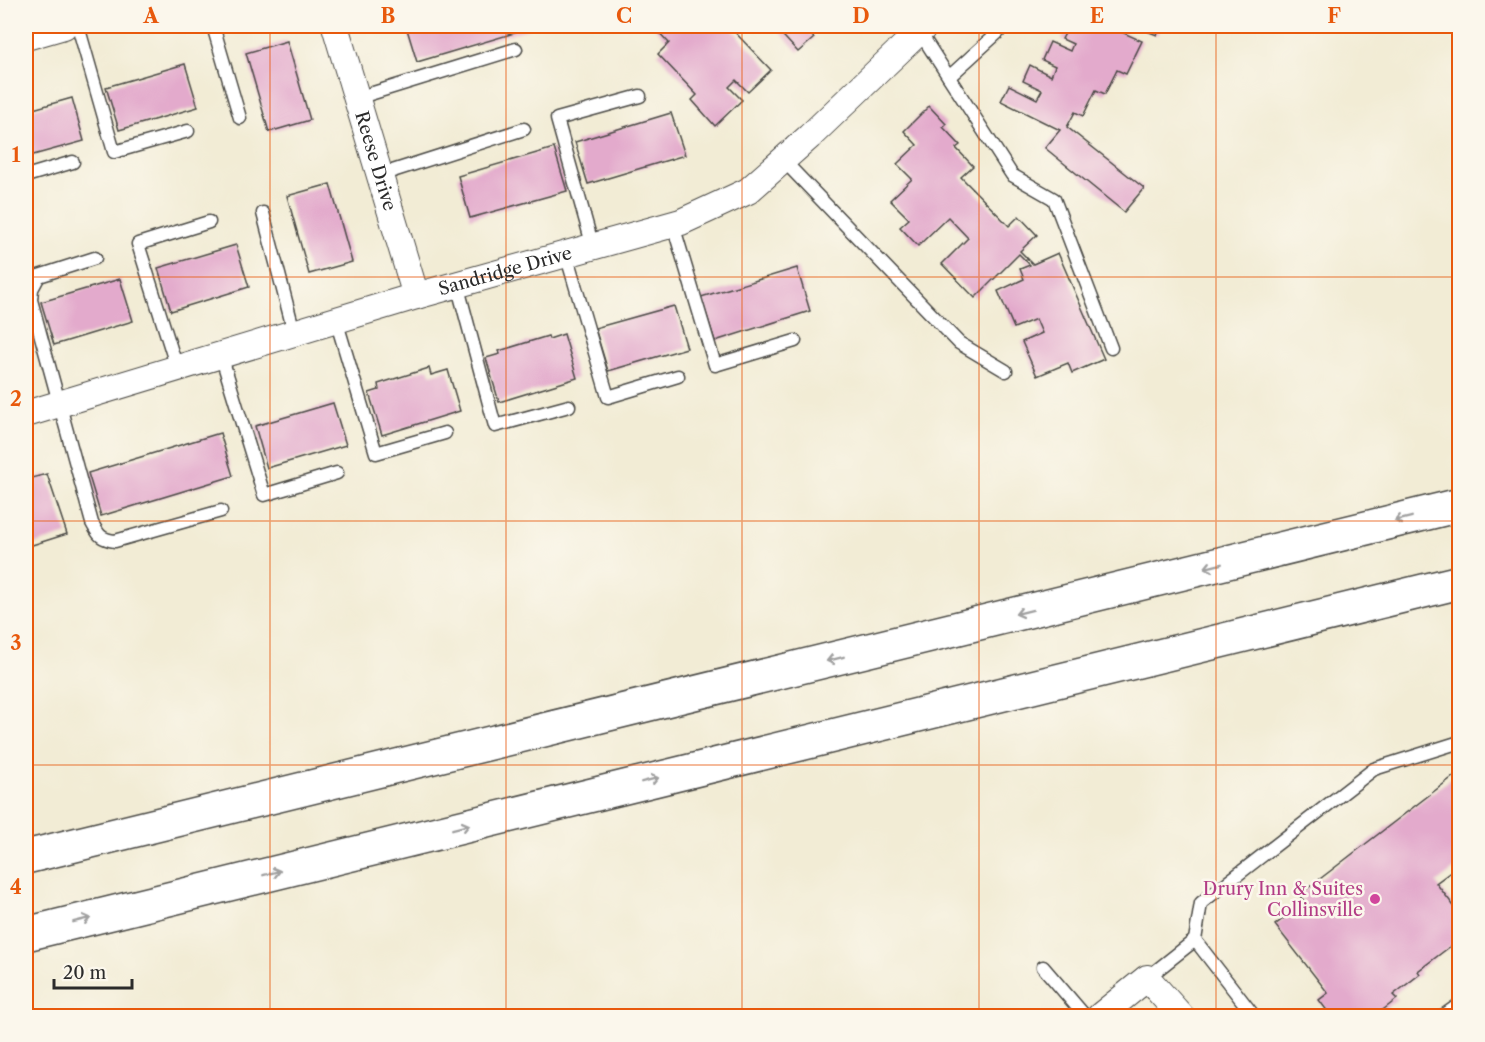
<svg xmlns="http://www.w3.org/2000/svg" width="1485" height="1042" font-family="'Libre Caslon Text',serif">
<style>
.building{fill:#e3aacc}
.lines{fill:none;stroke-linecap:round;stroke-linejoin:round}
.service-casing{stroke:#494844;stroke-width:15}
.minor-casing{stroke:#494844;stroke-width:28}
.motorway-casing{stroke:#494844;stroke-width:36}
.service{stroke:#fff;stroke-width:12}
.minor{stroke:#fff;stroke-width:26}
.motorway{stroke:#fff;stroke-width:33}
.oneway{stroke:#a0a0a0}
.grid{fill:none;stroke:#e8590c;stroke-width:1.5;stroke-opacity:0.55}
.hotel-dot{fill:#d1479c;stroke:#fbf7ec;stroke-width:2}
.labels{text-anchor:middle;dominant-baseline:central;stroke-width:5;stroke-linejoin:round;paint-order:stroke}
.street-label{font-size:18px;fill:#2b2b2b;stroke:#fbf7ec}
.hotel-label{font-size:18px;fill:#b23c85;stroke:#fbf7ec;text-anchor:end}
.neatline{fill:none;stroke:#e8590c;stroke-width:2}
.grid-label{font-size:20px;text-anchor:middle;font-weight:bold;fill:#e8590c}
</style>
<rect width="100%" height="100%" fill="#fbf7ec"/>
<filter id="ink" filterUnits="userSpaceOnUse"><feTurbulence type="fractalNoise" baseFrequency=".0167" numOctaves="2"/><feDisplacementMap in="SourceGraphic" scale="12" xChannelSelector="R" yChannelSelector="G"/><feConvolveMatrix kernelMatrix="1 2 1 2 8 2 1 2 1" color-interpolation-filters="sRGB"/></filter>
<filter id="wash" filterUnits="userSpaceOnUse"><feTurbulence type="fractalNoise" baseFrequency=".008" numOctaves="4" result="noise"/><feDisplacementMap in="SourceGraphic" scale="24" xChannelSelector="R" yChannelSelector="G"/><feGaussianBlur stdDeviation="1.35" result="paint"/><feColorMatrix in="noise" values="0 0 0 0 0 0 0 0 0 0 0 0 0 0 0 0 0 1.4 0 .05"/><feComposite in="paint" operator="in"/></filter>
<g filter="url(#wash)">
<rect width="100%" height="100%" fill="#f2ecd5"/>
<g id="blocks">
<g class="building">
<path d="M 406,26 L 531,26 L 531,28 L 417,62 Z"/>
<path d="M 653,26 L 729,26 L 771,70 L 748,92 L 736,80 L 729,87 L 742,100 L 715,126 L 692,100 L 697,95 L 658,54 L 669,43 Z"/>
<path d="M 774,26 L 803,26 L 814,38 L 798,52 Z"/>
<path d="M 1069,26 L 1088,26 L 1101,32 L 1104,26 L 1108,26 L 1142,41 L 1126,74 L 1117,70 L 1105,94 L 1096,90 L 1083,116 L 1075,112 L 1067,127 L 1144,188 L 1124,212 L 1045,148 L 1060,130 L 1001,101 L 1009,85 L 1037,99 L 1042,90 L 1023,81 L 1030,65 L 1051,76 L 1055,66 L 1042,60 L 1050,42 L 1070,51 L 1073,44 L 1062,39 Z"/>
<path d="M 1134,26 L 1160,26 L 1157,35 Z"/>
<path d="M 287,41 L 310,120 L 269,132 L 246,53 Z"/>
<path d="M 185,64 L 198,107 L 119,130 L 106,87 Z"/>
<path d="M 72,98 L 84,141 L 26,157 L 26,111 Z"/>
<path d="M 929,106 L 946,124 L 943,127 L 960,145 L 956,148 L 973,166 L 961,177 L 1009,226 L 1019,216 L 1037,235 L 1020,251 L 1033,264 L 1058,253 L 1104,359 L 1072,373 L 1068,363 L 1037,376 L 1022,342 L 1042,333 L 1036,319 L 1014,328 L 998,291 L 1024,279 L 1020,269 L 1030,265 L 1019,254 L 975,298 L 942,264 L 968,238 L 948,217 L 918,246 L 900,227 L 909,219 L 890,200 L 912,179 L 897,164 L 917,145 L 904,131 Z"/>
<path d="M 671,113 L 685,155 L 588,184 L 575,142 Z"/>
<path d="M 554,148 L 567,191 L 470,218 L 458,176 Z"/>
<path d="M 330,184 L 352,262 L 309,274 L 287,196 Z"/>
<path d="M 236,245 L 249,287 L 171,311 L 158,268 Z"/>
<path d="M 797,268 L 810,311 L 715,341 L 701,297 Z"/>
<path d="M 120,279 L 133,321 L 54,345 L 41,302 Z"/>
<path d="M 674,306 L 687,348 L 608,371 L 595,328 Z"/>
<path d="M 564,334 L 577,378 L 499,402 L 486,358 L 500,354 L 499,351 L 548,336 L 549,339 Z"/>
<path d="M 429,368 L 431,375 L 448,370 L 460,411 L 382,435 L 369,393 L 379,390 L 378,384 Z"/>
<path d="M 333,403 L 346,445 L 267,468 L 255,426 Z"/>
<path d="M 220,433 L 233,476 L 101,516 L 88,473 Z"/>
<path d="M 26,474 L 28,479 L 47,474 L 67,534 L 26,547 Z"/>
<path d="M 1454,776 L 1460,782 L 1460,865 L 1436,883 L 1460,914 L 1460,939 L 1418,971 L 1420,974 L 1393,995 L 1397,999 L 1375,1016 L 1372,1012 L 1365,1016 L 1331,1016 L 1319,1000 L 1328,993 L 1275,925 L 1305,902 L 1299,895 Z"/>
</g>
</g>
</g>
<g filter="url(#ink)">
<use href="#blocks" fill-opacity="0" stroke="#494844" stroke-width="1.5"/>
<g class="lines">
<defs>
<g id="service">
<path d="M 78,26 L 114,152 L 188,131"/>
<path d="M 213,26 L 240,118"/>
<path d="M 919,31 L 1012,175 L 1054,199 L 1111,348"/>
<path d="M 949,77 L 1005,26"/>
<path d="M 357,98 L 516,49"/>
<path d="M 783,160 L 959,343 L 1006,371"/>
<path d="M 380,175 L 524,129"/>
<path d="M 26,176 L 73,162"/>
<path d="M 263,213 L 294,332"/>
<path d="M 673,225 L 715,365 L 795,341"/>
<path d="M 593,247 L 557,119 L 640,96"/>
<path d="M 566,254 L 608,397 L 678,376"/>
<path d="M 95,258 L 39,276 L 32,289 L 31,300 L 92,523 C 99,535 100,539 115,541 L 221,511"/>
<path d="M 457,284 L 495,426 L 569,406"/>
<path d="M 336,320 L 376,453 L 445,433"/>
<path d="M 221,355 L 264,495 L 337,473"/>
<path d="M 177,368 L 138,244 L 209,222"/>
<path d="M 1195,940 L 1201,903 L 1374,769 L 1460,742"/>
<path d="M 1043,967 L 1085,1016"/>
<path d="M 1147,978 L 1195,940 L 1254,1016"/>
<path d="M 1443,1016 L 1460,1004"/>
</g>
<g id="minor">
<path id="s1" d="M 335,26 L 416,296"/>
<path d="M 26,37 L 64,26"/>
<path id="s2" d="M 26,414 L 416,296 L 681,222 L 748,191 L 809,137 L 925,26"/>
<path d="M 1100,1016 L 1147,978 L 1181,1016"/>
</g>
<g id="motorway">
<path d="M 26,857 L 1460,505"/>
<path d="M 26,934 L 1460,582"/>
</g>
</defs>
<use href="#service" class="service-casing"/>
<use href="#minor" class="minor-casing"/>
<use href="#motorway" class="motorway-casing"/>
<use href="#service" class="service"/>
<use href="#minor" class="minor"/>
<use href="#motorway" class="motorway"/>
</g>
<defs><path id="oneway-shaft" d="M-6 0H5M1.5-3L5.5 0L1.5 3" fill="none" stroke-width="1.6" stroke-linecap="round" stroke-linejoin="round" transform="scale(1.5)"/></defs>
<g class="oneway">
<use href="#oneway-shaft" transform="translate(1403 519) rotate(166)"/>
<use href="#oneway-shaft" transform="translate(1213 566) rotate(166)"/>
<use href="#oneway-shaft" transform="translate(1024 612) rotate(166)"/>
<use href="#oneway-shaft" transform="translate(835 659) rotate(166)"/>
<use href="#oneway-shaft" transform="translate(650 780) rotate(-14)"/>
<use href="#oneway-shaft" transform="translate(461 827) rotate(-14)"/>
<use href="#oneway-shaft" transform="translate(272 873) rotate(-14)"/>
<use href="#oneway-shaft" transform="translate(82 920) rotate(-14)"/>
</g>
</g>
<path class="grid" d="M 270,26 L 270,1016M 506,26 L 506,1016M 742,26 L 742,1016M 979,26 L 979,1016M 1216,26 L 1216,1016M 26,277 L 1460,277M 26,521 L 1460,521M 26,765 L 1460,765"/>
<circle class="hotel-dot" cx="1375" cy="899" r="6"/>
<g class="labels">
<g class="street-label">
<text stroke="none"><textPath href="#s1" startOffset="141">Reese Drive</textPath></text>
<text stroke="none"><textPath href="#s2" startOffset="500">Sandridge Drive</textPath></text>
</g>
<g class="hotel-label">
<text x="1363" y="889">Drury Inn &amp; Suites<tspan x="1363" dy="21">Collinsville</tspan></text>
</g>
</g>
<rect width="1485" height="1042" fill="none" stroke="#fbf7ec" stroke-width="66"/>
<path d="M54 979v9h78v-9" fill="none" stroke="#2b2b2b" stroke-width="3"/>
<text x="63" y="979" font-size="18" fill="#2b2b2b" stroke="#fbf7ec" stroke-width="4.5" paint-order="stroke">20 m</text>
<rect x="33" y="33" width="1419" height="976" class="neatline"/>
<g class="grid-label">
<text x="151" y="23">A</text>
<text x="388" y="23">B</text>
<text x="624" y="23">C</text>
<text x="861" y="23">D</text>
<text x="1097" y="23">E</text>
<text x="1334" y="23">F</text>
<text x="16" y="162">1</text>
<text x="16" y="406">2</text>
<text x="16" y="650">3</text>
<text x="16" y="894">4</text>
</g>
</svg>
